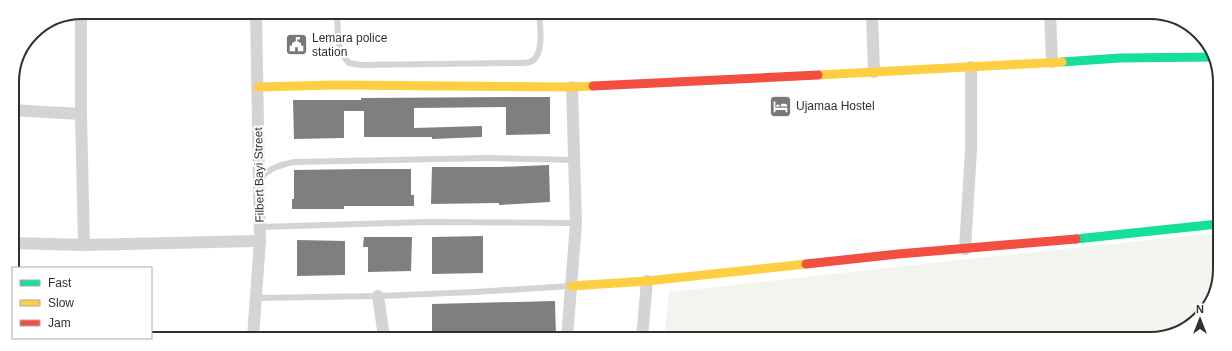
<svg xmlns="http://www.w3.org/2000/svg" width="1232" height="351" font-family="Helvetica,sans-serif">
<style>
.green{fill:#f1f5ed}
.building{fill:#7f7f7f}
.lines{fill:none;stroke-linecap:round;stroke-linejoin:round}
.lane{stroke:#d4d4d4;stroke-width:6}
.street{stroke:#d4d4d4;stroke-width:12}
.fast{stroke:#16e098;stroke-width:9}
.slow{stroke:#ffcf43;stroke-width:9}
.jam{stroke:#f24e42;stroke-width:9}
.labels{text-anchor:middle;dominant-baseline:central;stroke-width:4;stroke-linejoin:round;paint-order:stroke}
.poi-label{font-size:12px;fill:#303030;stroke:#fff;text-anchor:start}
.street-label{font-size:12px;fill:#303030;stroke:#fff}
.rim{fill:none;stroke:#303030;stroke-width:2}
</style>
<rect width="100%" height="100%" fill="#fff"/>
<path class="green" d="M 1218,233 L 1218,287 L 1196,322 L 1155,339 L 664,338 L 669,292 L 949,261 Z"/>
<g class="building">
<path d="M 514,97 L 550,97 L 550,134 L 506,135 L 506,107 L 414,108 L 414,128 L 482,126 L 482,137 L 432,139 L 432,137 L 364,137 L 364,111 L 344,111 L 344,138 L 294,139 L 293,100 L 361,100 L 361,98 Z"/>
<path d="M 549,165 L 550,202 L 499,205 L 499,203 L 431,204 L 432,167 L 500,167 Z"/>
<path d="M 364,169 L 411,169 L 411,195 L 414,195 L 414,206 L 344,206 L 344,209 L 292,209 L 292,199 L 294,199 L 294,170 Z"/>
<path d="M 483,236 L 483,273 L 432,274 L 432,237 Z"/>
<path d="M 364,237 L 412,237 L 411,271 L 368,272 L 368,247 L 363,247 Z"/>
<path d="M 297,240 L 345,241 L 345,275 L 297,276 Z"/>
<path d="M 555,301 L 556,338 L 432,337 L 432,304 Z"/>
</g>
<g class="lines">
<g class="lane">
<path d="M 337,13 C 338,29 336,51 349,63 L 361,65 L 517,63 C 521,63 526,63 530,62 C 545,56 540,25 539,13"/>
<path d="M 260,179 C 269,168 280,165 294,162 L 488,158 L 575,160"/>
<path d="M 260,227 L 425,222 L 576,223"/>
<path d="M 256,298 L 378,296 L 475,292 L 570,286"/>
</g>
<g class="street">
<path d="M 81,12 L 81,114 L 84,245"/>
<path d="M 872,14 L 874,72"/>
<path d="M 1050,14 L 1052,62"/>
<path d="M 12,110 L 81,114"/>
<path d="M 13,243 L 84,245 L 260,241"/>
<path d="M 965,249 L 971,150 L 971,67"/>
<path d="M 378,296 L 384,337"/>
<path d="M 253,337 L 260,241 L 256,12"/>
<path d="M 567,338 L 576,223 L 572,87"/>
<path d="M 642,338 L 647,281"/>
</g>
<g class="fast">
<path d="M 1062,62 L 1120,58 L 1213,57"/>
<path d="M 1076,239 L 1218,224"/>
</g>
<g class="slow">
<path d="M 818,75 L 1062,62"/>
<path d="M 258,87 L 334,85 L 572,87 L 593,86"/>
<path d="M 571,286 L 647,281 L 806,264"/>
</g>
<g class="jam">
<path d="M 593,86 L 818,75"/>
<path d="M 806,264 L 898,254 L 1076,239"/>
</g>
</g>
<defs>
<symbol id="civic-square" viewBox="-11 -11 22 22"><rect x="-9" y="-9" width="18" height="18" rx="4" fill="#787878" stroke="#fff"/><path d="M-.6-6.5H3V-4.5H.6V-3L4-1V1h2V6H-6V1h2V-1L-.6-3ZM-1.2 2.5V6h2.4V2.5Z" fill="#fff"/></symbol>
<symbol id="hotel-square" viewBox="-11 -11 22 22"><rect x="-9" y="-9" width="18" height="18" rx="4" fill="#787878" stroke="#fff"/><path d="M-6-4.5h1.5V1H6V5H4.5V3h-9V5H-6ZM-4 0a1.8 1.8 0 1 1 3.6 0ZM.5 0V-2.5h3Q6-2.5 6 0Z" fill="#fff"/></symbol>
</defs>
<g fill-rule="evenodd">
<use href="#civic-square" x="284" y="32" width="25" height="25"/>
<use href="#hotel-square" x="768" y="94" width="25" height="25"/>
</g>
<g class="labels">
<g class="poi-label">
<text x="312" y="38">Lemara police<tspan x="312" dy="14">station</tspan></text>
<text x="796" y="106">Ujamaa Hostel</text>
</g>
<g class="street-label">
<text transform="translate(259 175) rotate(-91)">Filbert Bayi Street</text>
</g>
</g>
<path d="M0 0H1232V351H0ZM82 19H1150A63 63 0 0 1 1213 82V269A63 63 0 0 1 1150 332H82A63 63 0 0 1 19 269V82A63 63 0 0 1 82 19Z" fill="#fff" fill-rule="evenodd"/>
<path class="rim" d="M82 19H1150A63 63 0 0 1 1213 82V269A63 63 0 0 1 1150 332H82A63 63 0 0 1 19 269V82A63 63 0 0 1 82 19Z"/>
<rect x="12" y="267" width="140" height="72" fill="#ffffff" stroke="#acacac"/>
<rect x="20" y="280" width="20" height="6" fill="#16e098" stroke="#acacac"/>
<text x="48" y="287" font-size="12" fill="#303030">Fast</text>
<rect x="20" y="300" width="20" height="6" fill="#ffcf43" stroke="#acacac"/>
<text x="48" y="307" font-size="12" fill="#303030">Slow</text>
<rect x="20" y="320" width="20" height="6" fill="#f24e42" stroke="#acacac"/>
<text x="48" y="327" font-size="12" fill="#303030">Jam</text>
<g transform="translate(1200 319)" stroke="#ffffff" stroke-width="3" paint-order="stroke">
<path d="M0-3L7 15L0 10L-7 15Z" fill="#303030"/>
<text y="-6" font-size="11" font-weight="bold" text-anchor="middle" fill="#303030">N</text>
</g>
</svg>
